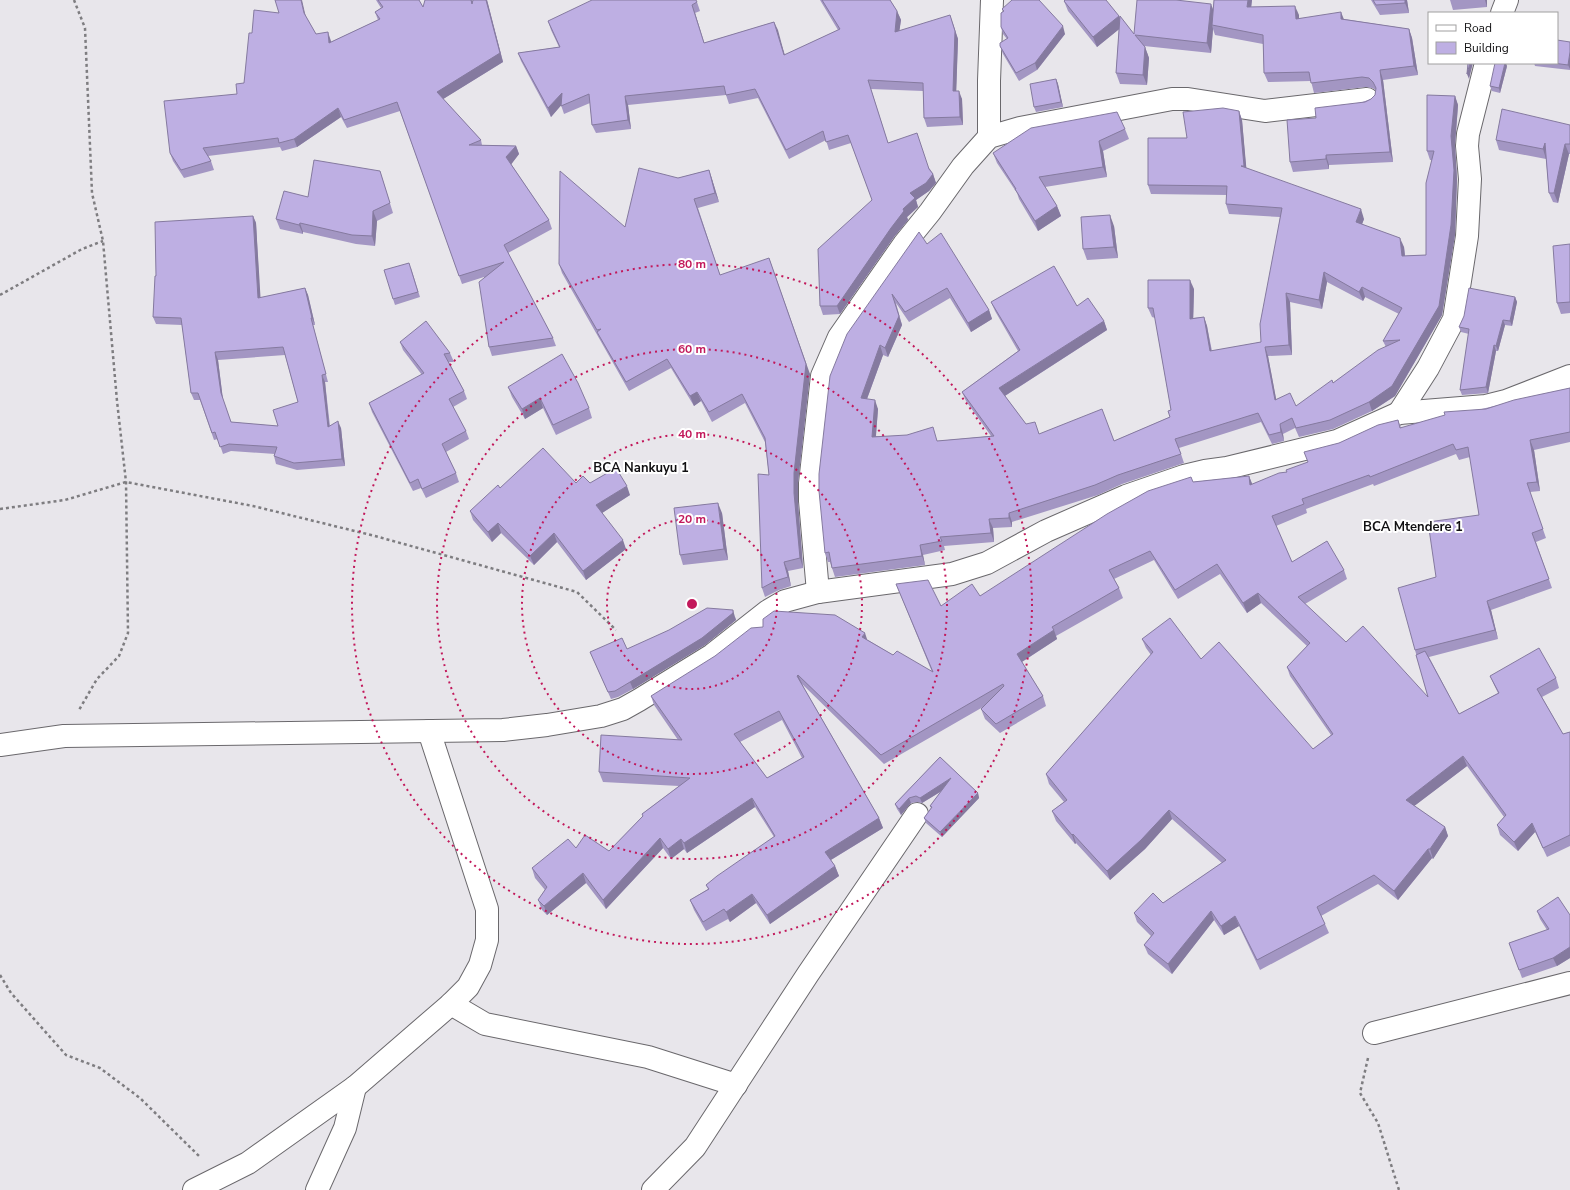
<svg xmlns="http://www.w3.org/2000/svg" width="1570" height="1190" font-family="'Nunito Sans',sans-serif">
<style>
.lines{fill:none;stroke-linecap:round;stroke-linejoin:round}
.minor-casing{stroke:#6a686c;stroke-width:24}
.path{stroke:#7e7d80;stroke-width:2.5;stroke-dasharray:3 3;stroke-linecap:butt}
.minor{stroke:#fff;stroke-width:22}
.wall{fill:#a396c3;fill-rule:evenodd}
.shaded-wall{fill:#857a9f}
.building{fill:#beafe3;stroke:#857a9f;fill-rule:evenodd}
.ring{fill:none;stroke:#c2185b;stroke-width:2;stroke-dasharray:2 4}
.labels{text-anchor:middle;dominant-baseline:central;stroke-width:4;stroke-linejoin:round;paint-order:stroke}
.quarter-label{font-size:13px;font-weight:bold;fill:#111012;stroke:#fff}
.centre{fill:#c2185b;stroke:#fff;stroke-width:2}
.ring-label{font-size:12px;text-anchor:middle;font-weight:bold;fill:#c2185b;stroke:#fff;stroke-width:4;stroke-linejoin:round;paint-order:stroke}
</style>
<rect width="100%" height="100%" fill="#e8e6eb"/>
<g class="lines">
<defs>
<g id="minor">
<path d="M 1502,13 L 1507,0"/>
<path d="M 989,137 L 989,81 L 992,0"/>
<path d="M 1399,413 L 1428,368 L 1454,319 L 1467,236 L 1470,179 L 1467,146 L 1468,134 L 1486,63"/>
<path d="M 818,592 L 810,501 L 810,483 L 822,376 L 839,337 L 904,244 L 930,212 L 963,166 L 989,137 L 1020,128 L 1172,99 L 1188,99 L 1265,111 L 1367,99"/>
<path d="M 0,745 L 64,736 L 503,730 L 547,725 L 601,716 L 623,709 L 639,700 L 712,655 L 768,611 L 785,601 L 818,592 L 952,574 L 987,563 L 1046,531 L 1126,496 L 1184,476 L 1205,471 L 1227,468 L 1337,441 L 1399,413 L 1486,406 L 1506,401 L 1570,376"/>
<path d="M 451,1004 L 485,1024 L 648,1057 L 736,1085"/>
<path d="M 1374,1033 L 1570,983"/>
<path d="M 194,1190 L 248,1163 L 355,1087 L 451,1004 L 468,987 L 480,965 L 487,940 L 487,909 L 429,731"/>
<path d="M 317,1190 L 345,1128 L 355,1087"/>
<path d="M 653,1190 L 695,1147 L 808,974 L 917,814"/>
</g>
</defs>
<use href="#minor" class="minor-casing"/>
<g class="path">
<path d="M 74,0 L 85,28 L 92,193 L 103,241 L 117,401 L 126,482 L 128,633 L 119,656 L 97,679 L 79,710"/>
<path d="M 0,295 L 82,249 L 103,241"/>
<path d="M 0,509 L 65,500 L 126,482 L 253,506 L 375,536 L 577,592 L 616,630"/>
<path d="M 0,975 L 11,993 L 66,1055 L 100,1068 L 140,1098 L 201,1158"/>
<path d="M 1368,1058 L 1360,1093 L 1378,1123 L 1399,1190"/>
</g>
<use href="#minor" class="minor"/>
</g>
<g class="wall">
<path d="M 376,0 L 419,0 L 423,7 L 425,0 L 472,0 L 473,1 L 473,0 L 487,0 L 503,62 L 443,99 L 481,140 L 482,145 L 516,146 L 519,154 L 511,164 L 549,220 L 552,229 L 508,253 L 553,338 L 556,346 L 492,356 L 489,347 L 484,277 L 462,284 L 400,111 L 347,128 L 341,117 L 297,147 L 282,151 L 280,147 L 208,156 L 211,161 L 214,170 L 184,178 L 173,161 L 170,153 L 237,94 L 244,83 L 252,33 L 306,17 L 316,34 L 331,42 L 378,20 L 375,12 L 381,8 Z"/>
<path d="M 820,0 L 890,0 L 897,11 L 901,20 L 899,31 L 953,24 L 958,39 L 956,91 L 962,99 L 963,125 L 927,127 L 924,118 L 923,91 L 871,89 L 888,143 L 930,169 L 933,174 L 936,183 L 929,191 L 916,200 L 918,207 L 907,217 L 908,220 L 894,237 L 840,314 L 823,315 L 820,306 L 872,200 L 851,143 L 829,150 L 826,140 L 789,159 L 758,98 L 729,104 L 726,95 L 628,105 L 631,129 L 596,133 L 592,125 L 590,103 L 564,114 L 561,105 L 551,117 L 521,61 L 518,53 L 559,47 L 551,30 L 548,21 L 697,2 L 700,11 L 695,13 L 704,43 L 774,22 L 785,55 L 838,30 Z"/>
<path d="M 1214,0 L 1252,0 L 1251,7 L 1299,15 L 1299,18 L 1344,19 L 1409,29 L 1412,38 L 1418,75 L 1383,80 L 1393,162 L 1329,165 L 1329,169 L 1293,172 L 1290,162 L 1316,118 L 1371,99 L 1375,95 L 1376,90 L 1372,88 L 1366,87 L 1314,93 L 1311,81 L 1268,82 L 1264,73 L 1263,44 L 1215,35 L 1213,29 L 1211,53 L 1144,46 L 1145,47 L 1149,58 L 1147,85 L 1120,84 L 1116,73 L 1119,29 L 1097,47 L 1068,11 L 1064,1 L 1119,16 L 1120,17 L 1134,34 L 1213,10 Z"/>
<path d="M 1371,0 L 1407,0 L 1409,13 L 1380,15 Z"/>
<path d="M 1450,0 L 1487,0 L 1487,7 L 1453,10 Z"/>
<path d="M 1002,9 L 1065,34 L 1037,70 L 1019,81 L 1003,54 L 1000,46 L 1007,39 L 1003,34 L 1001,27 L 1003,11 Z"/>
<path d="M 1570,42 L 1570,70 L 1535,66 L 1534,63 L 1557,63 Z"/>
<path d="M 1507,66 L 1500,93 L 1492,91 L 1490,86 Z"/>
<path d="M 1056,79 L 1058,84 L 1063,107 L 1036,112 L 1034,107 Z"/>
<path d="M 1455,96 L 1458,105 L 1455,145 L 1457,179 L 1455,235 L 1442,315 L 1395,396 L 1372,411 L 1333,429 L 1299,437 L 1295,428 L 1283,434 L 1284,441 L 1272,444 L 1261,422 L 1179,448 L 1184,463 L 1122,484 L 1098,495 L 1012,522 L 1012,527 L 993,528 L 994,542 L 944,546 L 945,550 L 923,555 L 925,565 L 835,577 L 830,562 L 828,562 L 825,553 L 830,376 L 927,244 L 989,310 L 992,319 L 971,332 L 950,298 L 909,322 L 896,303 L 902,325 L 888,357 L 883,355 L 867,399 L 878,409 L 876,436 L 937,441 L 991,436 L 966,401 L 962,392 L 1018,351 L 995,311 L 991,302 L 1077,306 L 1104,321 L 1107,330 L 1005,396 L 1026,424 L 1039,434 L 1114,441 L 1170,417 L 1171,410 L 1155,318 L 1152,317 L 1148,308 L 1194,289 L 1193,318 L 1204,317 L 1207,326 L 1212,351 L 1261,342 L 1280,217 L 1229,214 L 1226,204 L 1227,195 L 1151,194 L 1148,185 L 1187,138 L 1239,111 L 1242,120 L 1246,168 L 1364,219 L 1362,224 L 1404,247 L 1405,256 L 1426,255 L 1432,160 L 1430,160 L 1427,151 ZM 1327,282 L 1363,301 L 1365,297 L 1399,314 L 1383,341 L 1386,347 L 1333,383 L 1296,406 L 1276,399 L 1268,356 L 1292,355 L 1290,302 L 1322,309 Z"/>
<path d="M 1570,125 L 1570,154 L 1569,154 L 1558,203 L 1553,202 L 1549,193 L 1546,159 L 1499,150 L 1496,140 Z"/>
<path d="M 1125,129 L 1129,139 L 1103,151 L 1107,177 L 1045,187 L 1057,206 L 1061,216 L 1038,231 L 1019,199 L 1017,193 L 997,163 L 993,153 Z"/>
<path d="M 709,170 L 712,179 L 719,202 L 698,208 L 720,275 L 810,374 L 798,483 L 798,502 L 803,568 L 788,571 L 791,586 L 779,590 L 765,597 L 762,588 L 769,475 L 765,442 L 745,403 L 712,422 L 701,401 L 694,406 L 671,368 L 629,391 L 562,273 L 559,264 L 625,227 L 678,178 Z"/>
<path d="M 380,171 L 393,213 L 377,221 L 375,246 L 356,244 L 303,232 L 303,234 L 280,229 L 276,219 Z"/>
<path d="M 253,216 L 256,223 L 260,298 L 305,288 L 308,295 L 315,325 L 313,325 L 328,382 L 325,382 L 330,426 L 341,428 L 345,466 L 297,470 L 276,464 L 274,456 L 275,454 L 231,451 L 223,454 L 218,439 L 214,440 L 200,400 L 194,400 L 191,393 L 182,325 L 156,324 L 153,317 L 156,276 ZM 285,355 L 298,402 L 278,426 L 231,422 L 223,400 L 218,360 Z"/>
<path d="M 1114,226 L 1118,258 L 1087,260 L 1083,249 Z"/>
<path d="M 1570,244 L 1570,313 L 1561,314 L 1557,303 Z"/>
<path d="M 411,268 L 420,297 L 395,305 L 393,299 Z"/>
<path d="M 1515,297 L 1517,302 L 1512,326 L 1505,325 L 1498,351 L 1496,351 L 1488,393 L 1462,395 L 1460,390 L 1469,334 L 1461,332 L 1459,327 Z"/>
<path d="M 400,342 L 450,353 L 454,362 L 449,362 L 464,391 L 467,399 L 453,407 L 466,431 L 469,439 L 446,452 L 456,473 L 459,482 L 426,498 L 421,488 L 413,491 L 372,412 L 369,403 L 422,375 L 403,350 Z"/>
<path d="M 508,387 L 589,408 L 592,418 L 556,435 L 543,408 L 525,419 L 512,397 Z"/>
<path d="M 1570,388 L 1570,442 L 1534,450 L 1540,491 L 1530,492 L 1546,538 L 1536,542 L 1552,588 L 1491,610 L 1498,639 L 1429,657 L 1459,714 L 1498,693 L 1494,685 L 1490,676 L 1556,678 L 1559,688 L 1542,697 L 1563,734 L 1570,732 L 1570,846 L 1547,857 L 1535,832 L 1518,851 L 1500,835 L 1497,825 L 1504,817 L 1467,766 L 1414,806 L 1445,827 L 1448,836 L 1433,859 L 1432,858 L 1398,900 L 1378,884 L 1321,916 L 1325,924 L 1329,933 L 1260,970 L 1239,926 L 1224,935 L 1214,920 L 1172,974 L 1148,954 L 1144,945 L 1151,936 L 1137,922 L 1134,913 L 1163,903 L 1222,863 L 1172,819 L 1145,849 L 1110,880 L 1076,843 L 1075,844 L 1056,821 L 1052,811 L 1064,802 L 1049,784 L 1046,774 L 1151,655 L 1146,648 L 1142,639 L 1201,659 L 1313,749 L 1331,735 L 1290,676 L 1287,667 L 1307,646 L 1261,603 L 1247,613 L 1220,574 L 1178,599 L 1154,560 L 1114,579 L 1119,588 L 1123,598 L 1056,636 L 1057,639 L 1022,662 L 1043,696 L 1046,706 L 1000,733 L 985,719 L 981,709 L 983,707 L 884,764 L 802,684 L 879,818 L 883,828 L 831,860 L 835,866 L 839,876 L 770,924 L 756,903 L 730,922 L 728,919 L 706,931 L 694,910 L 690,900 L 708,889 L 706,885 L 774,837 L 755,807 L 687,853 L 684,849 L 671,859 L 663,848 L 606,909 L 586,883 L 547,915 L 542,910 L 538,900 L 545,890 L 535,878 L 532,868 L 576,848 L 609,851 L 643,816 L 642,814 L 679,786 L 603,782 L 599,772 L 678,740 L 654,705 L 651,696 L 868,640 L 893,655 L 932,672 L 896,584 L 941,606 L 980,596 L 1193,482 L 1249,476 L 1252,484 L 1287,472 L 1308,462 L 1339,443 L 1398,420 L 1401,428 ZM 1456,454 L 1459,460 L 1470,457 L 1479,515 L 1436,577 L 1415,650 L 1428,697 L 1346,642 L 1305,604 L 1347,579 L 1344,570 L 1292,562 L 1276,526 L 1307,513 L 1306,509 L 1373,484 L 1374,486 ZM 782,720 L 802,758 L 767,778 L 740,742 Z"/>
<path d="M 576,483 L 590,483 L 630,495 L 602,513 L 626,549 L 586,580 L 557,542 L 534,565 L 501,533 L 492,542 L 473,520 L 470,511 L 500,488 Z"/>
<path d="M 722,513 L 728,560 L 683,565 L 680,555 Z"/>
<path d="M 735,617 L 736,620 L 705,645 L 633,689 L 618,697 L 611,699 L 590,652 L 627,649 Z"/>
<path d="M 940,757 L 978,793 L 979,798 L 942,837 L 926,823 L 924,818 L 931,808 L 930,806 L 942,791 L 922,803 L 918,802 L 911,803 L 901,815 L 897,809 L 895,804 Z"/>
<path d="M 1537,911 L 1570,915 L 1570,958 L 1557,966 L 1522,978 L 1509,943 L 1547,930 L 1540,919 Z"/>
</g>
<g class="shaded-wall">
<path d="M 301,0 L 302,0 L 307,22 L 304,13 Z"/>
<path d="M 486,0 L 487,0 L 503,62 L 440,101 L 437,92 Z"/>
<path d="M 1248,0 L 1252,0 L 1250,17 L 1247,7 Z"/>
<path d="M 1405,0 L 1407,0 L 1409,13 L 1405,3 Z"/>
<path d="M 1485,0 L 1487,0 L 1487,7 Z"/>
<path d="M 1211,4 L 1215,14 L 1212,25 L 1213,29 L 1211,53 L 1207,43 Z"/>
<path d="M 692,5 L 695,13 L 707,52 L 704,43 Z"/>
<path d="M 1295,6 L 1299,15 L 1299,28 L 1296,19 Z"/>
<path d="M 897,11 L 901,20 L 898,41 L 895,32 Z"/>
<path d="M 1341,12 L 1345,22 L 1341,19 Z"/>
<path d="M 950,15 L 958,39 L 956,99 L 953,91 Z"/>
<path d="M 1119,16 L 1123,26 L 1097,47 L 1093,37 Z"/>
<path d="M 774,22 L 778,30 L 787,64 L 784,55 Z"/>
<path d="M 1063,26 L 1065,34 L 1037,70 L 1035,63 Z"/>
<path d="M 1409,29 L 1412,38 L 1418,75 L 1414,66 Z"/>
<path d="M 328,32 L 331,41 L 332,51 L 329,43 Z"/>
<path d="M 1145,47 L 1149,58 L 1147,85 L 1143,75 Z"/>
<path d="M 1570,52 L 1570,69 L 1568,65 Z"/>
<path d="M 1470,63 L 1473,63 L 1469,79 L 1467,74 Z"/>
<path d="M 1505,63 L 1506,63 L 1507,66 L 1500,93 L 1499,88 Z"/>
<path d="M 1380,70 L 1383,80 L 1393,162 L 1390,152 Z"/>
<path d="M 1056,79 L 1058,84 L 1063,107 L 1061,102 Z"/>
<path d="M 959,91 L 962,99 L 963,125 L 960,117 Z"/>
<path d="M 562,93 L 565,101 L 551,117 L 548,108 Z"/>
<path d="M 625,96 L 628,105 L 631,129 L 628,120 Z"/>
<path d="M 1455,96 L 1458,105 L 1455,145 L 1457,179 L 1455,235 L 1442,315 L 1395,396 L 1372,411 L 1369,402 L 1439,306 L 1451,136 Z"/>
<path d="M 338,108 L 341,117 L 297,147 L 294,139 Z"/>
<path d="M 1239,111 L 1242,120 L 1247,175 L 1244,166 Z"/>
<path d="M 1099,141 L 1103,151 L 1107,177 L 1103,167 Z"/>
<path d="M 1545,143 L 1546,159 L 1543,149 Z"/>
<path d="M 1565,144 L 1569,154 L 1558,203 L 1554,193 Z"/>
<path d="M 516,146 L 519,154 L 510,166 L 506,157 Z"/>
<path d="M 1326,155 L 1329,165 L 1329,169 L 1326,159 Z"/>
<path d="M 709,170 L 712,179 L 719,202 L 715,193 Z"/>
<path d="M 933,174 L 936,183 L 929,191 L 916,200 L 918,207 L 907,217 L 908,220 L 894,237 L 840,314 L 837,306 L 903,209 L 910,193 Z"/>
<path d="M 1057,206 L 1061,216 L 1038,231 L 1035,221 Z"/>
<path d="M 1361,209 L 1364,219 L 1359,232 L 1356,222 Z"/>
<path d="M 373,211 L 377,221 L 375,246 L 372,236 Z"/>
<path d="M 1110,215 L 1114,226 L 1118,258 L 1114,247 Z"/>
<path d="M 253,216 L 256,223 L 261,305 L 258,298 Z"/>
<path d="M 300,223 L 303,232 L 303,234 L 299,225 Z"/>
<path d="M 1400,238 L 1404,247 L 1406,266 L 1402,256 Z"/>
<path d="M 769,258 L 810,374 L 798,483 L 798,502 L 803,568 L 800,558 Z"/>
<path d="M 1324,272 L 1327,282 L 1322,309 L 1319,300 Z"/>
<path d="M 1190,280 L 1194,289 L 1193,328 L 1190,319 Z"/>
<path d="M 1362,287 L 1365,297 L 1363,301 L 1359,292 Z"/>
<path d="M 305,288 L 308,295 L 315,325 L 312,318 Z"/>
<path d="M 1286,293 L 1290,302 L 1292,355 L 1289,345 Z"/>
<path d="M 892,294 L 902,325 L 888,357 L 885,348 Z"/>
<path d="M 1515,297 L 1517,302 L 1512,326 L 1510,321 Z"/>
<path d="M 989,310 L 992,319 L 971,332 L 968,323 Z"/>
<path d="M 1204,317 L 1207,326 L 1213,361 L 1210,351 Z"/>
<path d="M 1503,320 L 1505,325 L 1498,351 L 1496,346 Z"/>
<path d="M 1104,321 L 1107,330 L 1003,397 L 999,388 Z"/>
<path d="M 880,345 L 883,355 L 864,407 L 861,398 Z"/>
<path d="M 1494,345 L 1496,351 L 1488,393 L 1486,387 Z"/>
<path d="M 1265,347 L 1268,356 L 1278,409 L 1275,400 Z"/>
<path d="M 215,352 L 218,360 L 223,400 L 221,393 Z"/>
<path d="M 322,375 L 325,382 L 330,434 L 328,427 Z"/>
<path d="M 697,392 L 701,401 L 694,406 L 690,396 Z"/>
<path d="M 540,398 L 543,408 L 525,419 L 522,409 Z"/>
<path d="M 875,400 L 878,409 L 875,446 L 872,437 Z"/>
<path d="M 338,421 L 341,428 L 345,466 L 342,459 Z"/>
<path d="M 1280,424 L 1283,434 L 1284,441 L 1281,432 Z"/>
<path d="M 1530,440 L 1534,450 L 1540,491 L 1537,482 Z"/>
<path d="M 1249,476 L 1253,486 L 1250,485 Z"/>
<path d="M 627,486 L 630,495 L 599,515 L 596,505 Z"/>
<path d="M 718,503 L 722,513 L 728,560 L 724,549 Z"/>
<path d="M 1009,513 L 1012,522 L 1012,527 L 1009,518 Z"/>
<path d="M 989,519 L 993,528 L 994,542 L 991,533 Z"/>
<path d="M 498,523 L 501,533 L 492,542 L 488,532 Z"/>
<path d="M 554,533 L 557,542 L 534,565 L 530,556 Z"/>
<path d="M 623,540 L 626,549 L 586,580 L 583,571 Z"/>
<path d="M 920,545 L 923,555 L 925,565 L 922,556 Z"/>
<path d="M 784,562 L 788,571 L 791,586 L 788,577 Z"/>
<path d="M 1258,593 L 1261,603 L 1247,613 L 1243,603 Z"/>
<path d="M 1487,601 L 1491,610 L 1498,639 L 1495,630 Z"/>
<path d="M 733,610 L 735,617 L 736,620 L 705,645 L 633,689 L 630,682 Z"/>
<path d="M 1054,630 L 1057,639 L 1020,663 L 1017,654 Z"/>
<path d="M 865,633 L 868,642 L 862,637 Z"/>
<path d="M 798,675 L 802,684 L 800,686 L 797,676 Z"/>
<path d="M 1463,756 L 1467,766 L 1409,810 L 1406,800 Z"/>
<path d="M 951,778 L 953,784 L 922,803 L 920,798 Z"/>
<path d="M 978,793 L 979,798 L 942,837 L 940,832 Z"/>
<path d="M 752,798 L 755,807 L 687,853 L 684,843 Z"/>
<path d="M 909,798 L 911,803 L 901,815 L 899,809 Z"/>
<path d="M 1169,810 L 1172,819 L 1145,849 L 1110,880 L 1107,871 Z"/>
<path d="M 879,818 L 883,828 L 829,861 L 825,852 Z"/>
<path d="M 1532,823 L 1535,832 L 1518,851 L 1514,842 Z"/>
<path d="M 1445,827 L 1448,836 L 1433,859 L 1430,849 Z"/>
<path d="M 1073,834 L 1076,843 L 1075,844 L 1072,835 Z"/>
<path d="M 660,838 L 663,848 L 606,909 L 603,900 Z"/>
<path d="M 681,839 L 684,849 L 671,859 L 668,849 Z"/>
<path d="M 1428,849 L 1432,858 L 1398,900 L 1394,891 Z"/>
<path d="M 835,866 L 839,876 L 770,924 L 767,915 Z"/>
<path d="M 583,873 L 586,883 L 547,915 L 544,906 Z"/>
<path d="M 752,894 L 756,903 L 730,922 L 726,912 Z"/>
<path d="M 1211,911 L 1214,920 L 1172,974 L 1168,964 Z"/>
<path d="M 1235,916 L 1239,926 L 1224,935 L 1221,926 Z"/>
<path d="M 1570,947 L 1570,958 L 1557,966 L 1553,958 Z"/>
</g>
<g class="building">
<path d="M 275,0 L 301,0 L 304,13 L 316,34 L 328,32 L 329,43 L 380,19 L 375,12 L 383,7 L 378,0 L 419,0 L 423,7 L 425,0 L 471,0 L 472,4 L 473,0 L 486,0 L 500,53 L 437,92 L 481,140 L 469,145 L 516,146 L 506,157 L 549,220 L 504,245 L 553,338 L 489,347 L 479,282 L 504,262 L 459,276 L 397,102 L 344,120 L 338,108 L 294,139 L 279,143 L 278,138 L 203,148 L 211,161 L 181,170 L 170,153 L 164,101 L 237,94 L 236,84 L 244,83 L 249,33 L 252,33 L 254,10 L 279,13 Z"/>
<path d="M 592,0 L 696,0 L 697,2 L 692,5 L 704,43 L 774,22 L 784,55 L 840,29 L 822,0 L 890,0 L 897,11 L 895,32 L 950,15 L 955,31 L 953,91 L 959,91 L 960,117 L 924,118 L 923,83 L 868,80 L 888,143 L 917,133 L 929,169 L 933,174 L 926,183 L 910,193 L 915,198 L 903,209 L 904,211 L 891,228 L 837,306 L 820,306 L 818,249 L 872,200 L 848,135 L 826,142 L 823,131 L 786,150 L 755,89 L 726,95 L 724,86 L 625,96 L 628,120 L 592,125 L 589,94 L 561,106 L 562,93 L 548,108 L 518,53 L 560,47 L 548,21 Z"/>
<path d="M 1012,0 L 1039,0 L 1063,26 L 1035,63 L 1016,73 L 1000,46 L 1000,43 L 1008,38 L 1001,27 L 1001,13 L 1004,11 L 1002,9 Z"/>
<path d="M 1065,0 L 1106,0 L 1119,16 L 1093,37 L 1064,1 Z"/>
<path d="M 1137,0 L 1176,0 L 1211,4 L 1207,43 L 1135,35 L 1145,47 L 1143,75 L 1116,73 L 1120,16 L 1134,34 Z"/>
<path d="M 1214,0 L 1248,0 L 1247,7 L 1295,6 L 1296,19 L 1341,12 L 1341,19 L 1409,29 L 1414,66 L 1380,70 L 1390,152 L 1326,155 L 1326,159 L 1290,162 L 1287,120 L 1316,118 L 1315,108 L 1365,102 L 1371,99 L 1375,95 L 1376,88 L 1373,82 L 1369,78 L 1362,77 L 1311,83 L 1309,72 L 1264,73 L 1263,35 L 1212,25 Z"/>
<path d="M 1373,0 L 1405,0 L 1405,3 L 1376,5 Z"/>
<path d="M 1557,40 L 1570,42 L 1570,52 L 1568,65 L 1553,63 L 1557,63 Z"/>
<path d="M 1468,63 L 1470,63 L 1467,74 Z"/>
<path d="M 1495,63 L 1505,63 L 1499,88 L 1490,86 Z"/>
<path d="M 1056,79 L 1061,102 L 1034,107 L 1030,84 Z"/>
<path d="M 1427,95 L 1455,96 L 1451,136 L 1454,170 L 1451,225 L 1439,306 L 1392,386 L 1369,402 L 1330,420 L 1296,428 L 1292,418 L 1280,424 L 1281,432 L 1269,435 L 1258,413 L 1175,439 L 1181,454 L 1118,475 L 1095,485 L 1009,513 L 1009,518 L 989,519 L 991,533 L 940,537 L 942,541 L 920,545 L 922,556 L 832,568 L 829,552 L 825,553 L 819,491 L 819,474 L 830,376 L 847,334 L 919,232 L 927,244 L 941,233 L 989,310 L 968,323 L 947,288 L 905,312 L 892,294 L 899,316 L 885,348 L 880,345 L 861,398 L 875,400 L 872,437 L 907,435 L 933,427 L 937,441 L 994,436 L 962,392 L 1020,350 L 991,302 L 1054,266 L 1077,306 L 1088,298 L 1104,321 L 999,388 L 1026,424 L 1035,422 L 1039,434 L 1102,409 L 1114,441 L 1170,417 L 1168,411 L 1171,410 L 1153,308 L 1148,308 L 1148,280 L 1190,280 L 1190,319 L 1204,317 L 1210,351 L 1261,342 L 1260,324 L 1282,208 L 1226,204 L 1227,186 L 1148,185 L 1148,138 L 1187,138 L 1183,112 L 1223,108 L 1239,111 L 1244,166 L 1241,166 L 1361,209 L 1356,222 L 1400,238 L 1402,256 L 1426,255 L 1426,183 L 1434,151 L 1427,151 ZM 1324,272 L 1359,292 L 1362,287 L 1402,308 L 1383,341 L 1400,340 L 1378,350 L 1333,383 L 1332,380 L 1296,406 L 1290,393 L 1275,400 L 1265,347 L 1289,345 L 1286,293 L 1319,300 Z"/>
<path d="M 1502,109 L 1570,125 L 1570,144 L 1565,144 L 1554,193 L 1549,193 L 1545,143 L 1543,149 L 1496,140 Z"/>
<path d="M 1117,112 L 1125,129 L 1099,141 L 1103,167 L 1039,177 L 1057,206 L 1035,221 L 1015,189 L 1016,189 L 993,153 L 1031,128 Z"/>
<path d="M 314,160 L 380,171 L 390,203 L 373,211 L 372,236 L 352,235 L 300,223 L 299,225 L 276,219 L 284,191 L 308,197 Z"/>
<path d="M 639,168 L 678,178 L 709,170 L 715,193 L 694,199 L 720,275 L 769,258 L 806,364 L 794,473 L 794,493 L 800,558 L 784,562 L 788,577 L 775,581 L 762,588 L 758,474 L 769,475 L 765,438 L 742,394 L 709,412 L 697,392 L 690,396 L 667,359 L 626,382 L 597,332 L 601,329 L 597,330 L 559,264 L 560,171 L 625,227 Z"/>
<path d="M 1110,215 L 1114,247 L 1083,249 L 1081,217 Z"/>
<path d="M 253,216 L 258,298 L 305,288 L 312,318 L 311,318 L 326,374 L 322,375 L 328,427 L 338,421 L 342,459 L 294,463 L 274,456 L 277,447 L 229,444 L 220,447 L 215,432 L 212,433 L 198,393 L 191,393 L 181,318 L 153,317 L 155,276 L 156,276 L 155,222 ZM 283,347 L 298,402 L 273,410 L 278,426 L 231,422 L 221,393 L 215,352 Z"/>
<path d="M 1570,244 L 1570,302 L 1557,303 L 1553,246 Z"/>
<path d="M 409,263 L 418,292 L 393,299 L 384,270 Z"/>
<path d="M 1469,288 L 1515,297 L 1510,321 L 1503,320 L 1496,346 L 1494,345 L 1486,387 L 1460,390 L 1469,329 L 1459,327 L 1464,316 Z"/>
<path d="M 426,321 L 450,353 L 444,354 L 464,391 L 449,399 L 466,431 L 442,444 L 456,473 L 422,489 L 418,479 L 410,483 L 369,403 L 424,373 L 400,342 Z"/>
<path d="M 562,354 L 578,383 L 589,408 L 553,425 L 540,398 L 522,409 L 508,387 Z"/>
<path d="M 1570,388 L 1570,432 L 1530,440 L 1537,482 L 1527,483 L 1543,529 L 1532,533 L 1549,579 L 1487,601 L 1495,630 L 1415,650 L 1398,588 L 1436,577 L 1428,522 L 1479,515 L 1468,447 L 1456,450 L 1453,444 L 1370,477 L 1369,475 L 1302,499 L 1304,504 L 1272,516 L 1292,562 L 1327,541 L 1344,570 L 1298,597 L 1346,642 L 1363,626 L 1428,697 L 1416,655 L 1425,651 L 1459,714 L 1499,693 L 1490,676 L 1539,648 L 1556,678 L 1537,689 L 1563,734 L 1570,732 L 1570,835 L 1543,848 L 1532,823 L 1514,842 L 1497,825 L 1506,815 L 1463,756 L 1406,800 L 1445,827 L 1430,849 L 1428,849 L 1394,891 L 1374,875 L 1317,907 L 1325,924 L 1257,960 L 1235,916 L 1221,926 L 1211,911 L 1168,964 L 1144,945 L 1154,933 L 1134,913 L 1153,893 L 1163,903 L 1226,860 L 1169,810 L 1141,840 L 1107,871 L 1073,834 L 1072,835 L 1052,811 L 1067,800 L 1046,774 L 1153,652 L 1142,639 L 1170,618 L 1201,659 L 1219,642 L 1313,749 L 1333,734 L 1287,667 L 1310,643 L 1258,593 L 1243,603 L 1217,564 L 1175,590 L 1150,551 L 1109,570 L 1119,588 L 1052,627 L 1054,630 L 1017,654 L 1043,696 L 996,724 L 981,709 L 1004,686 L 1003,684 L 881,755 L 798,675 L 797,676 L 879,818 L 825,852 L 835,866 L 767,915 L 752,894 L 726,912 L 724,909 L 703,922 L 690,900 L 709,889 L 706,885 L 717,876 L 775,836 L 752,798 L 684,843 L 681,839 L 668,849 L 660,838 L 603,900 L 583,873 L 544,906 L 538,900 L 547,887 L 532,868 L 568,839 L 576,848 L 585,835 L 609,851 L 643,816 L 642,814 L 690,778 L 599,772 L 601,735 L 682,740 L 651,696 L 715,656 L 751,628 L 763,627 L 763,619 L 774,611 L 835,615 L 865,633 L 862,637 L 893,655 L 897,651 L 933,672 L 896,584 L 928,580 L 941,606 L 972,584 L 980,596 L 1107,514 L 1148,491 L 1191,477 L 1193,482 L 1249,476 L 1250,485 L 1279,473 L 1287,472 L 1286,470 L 1308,462 L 1304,452 L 1339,443 L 1378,425 L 1398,420 L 1400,428 L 1445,415 L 1444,412 L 1486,409 L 1514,400 ZM 779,711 L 804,757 L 767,778 L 734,734 Z"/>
<path d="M 543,448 L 576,483 L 583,476 L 590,483 L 616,468 L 627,486 L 596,505 L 623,540 L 583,571 L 554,533 L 530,556 L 498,523 L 488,532 L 470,511 L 498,485 L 500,488 Z"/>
<path d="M 718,503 L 724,549 L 680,555 L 674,508 Z"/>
<path d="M 707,608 L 733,610 L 733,613 L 702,638 L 630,682 L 615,691 L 608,692 L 590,652 L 622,638 L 627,649 L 669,630 Z"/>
<path d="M 940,757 L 978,793 L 940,832 L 924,818 L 932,807 L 930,806 L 951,778 L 920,798 L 916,796 L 909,798 L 899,809 L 895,804 Z"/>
<path d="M 1558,897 L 1570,915 L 1570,947 L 1553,958 L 1519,970 L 1509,943 L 1549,929 L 1537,911 Z"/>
</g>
<g class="ring">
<circle cx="692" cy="604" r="85"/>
<circle cx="692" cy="604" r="170"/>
<circle cx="692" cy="604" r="255"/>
<circle cx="692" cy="604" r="340"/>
</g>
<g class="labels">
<g class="quarter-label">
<text x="641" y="468">BCA Nankuyu 1</text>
<text x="1413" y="527">BCA Mtendere 1</text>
</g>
</g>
<circle cx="692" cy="604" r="6" class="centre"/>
<g class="ring-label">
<text x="692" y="268">80 m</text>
<text x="692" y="353">60 m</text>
<text x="692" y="438">40 m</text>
<text x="692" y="523">20 m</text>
</g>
<rect x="1428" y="12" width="130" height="52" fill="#ffffff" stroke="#a09fa0"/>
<rect x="1436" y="25" width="20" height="6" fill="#ffffff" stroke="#a09fa0"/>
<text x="1464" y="32" font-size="12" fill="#111012">Road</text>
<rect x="1436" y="42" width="20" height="12" fill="#beafe3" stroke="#a09fa0"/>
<text x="1464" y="52" font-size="12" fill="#111012">Building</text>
</svg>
